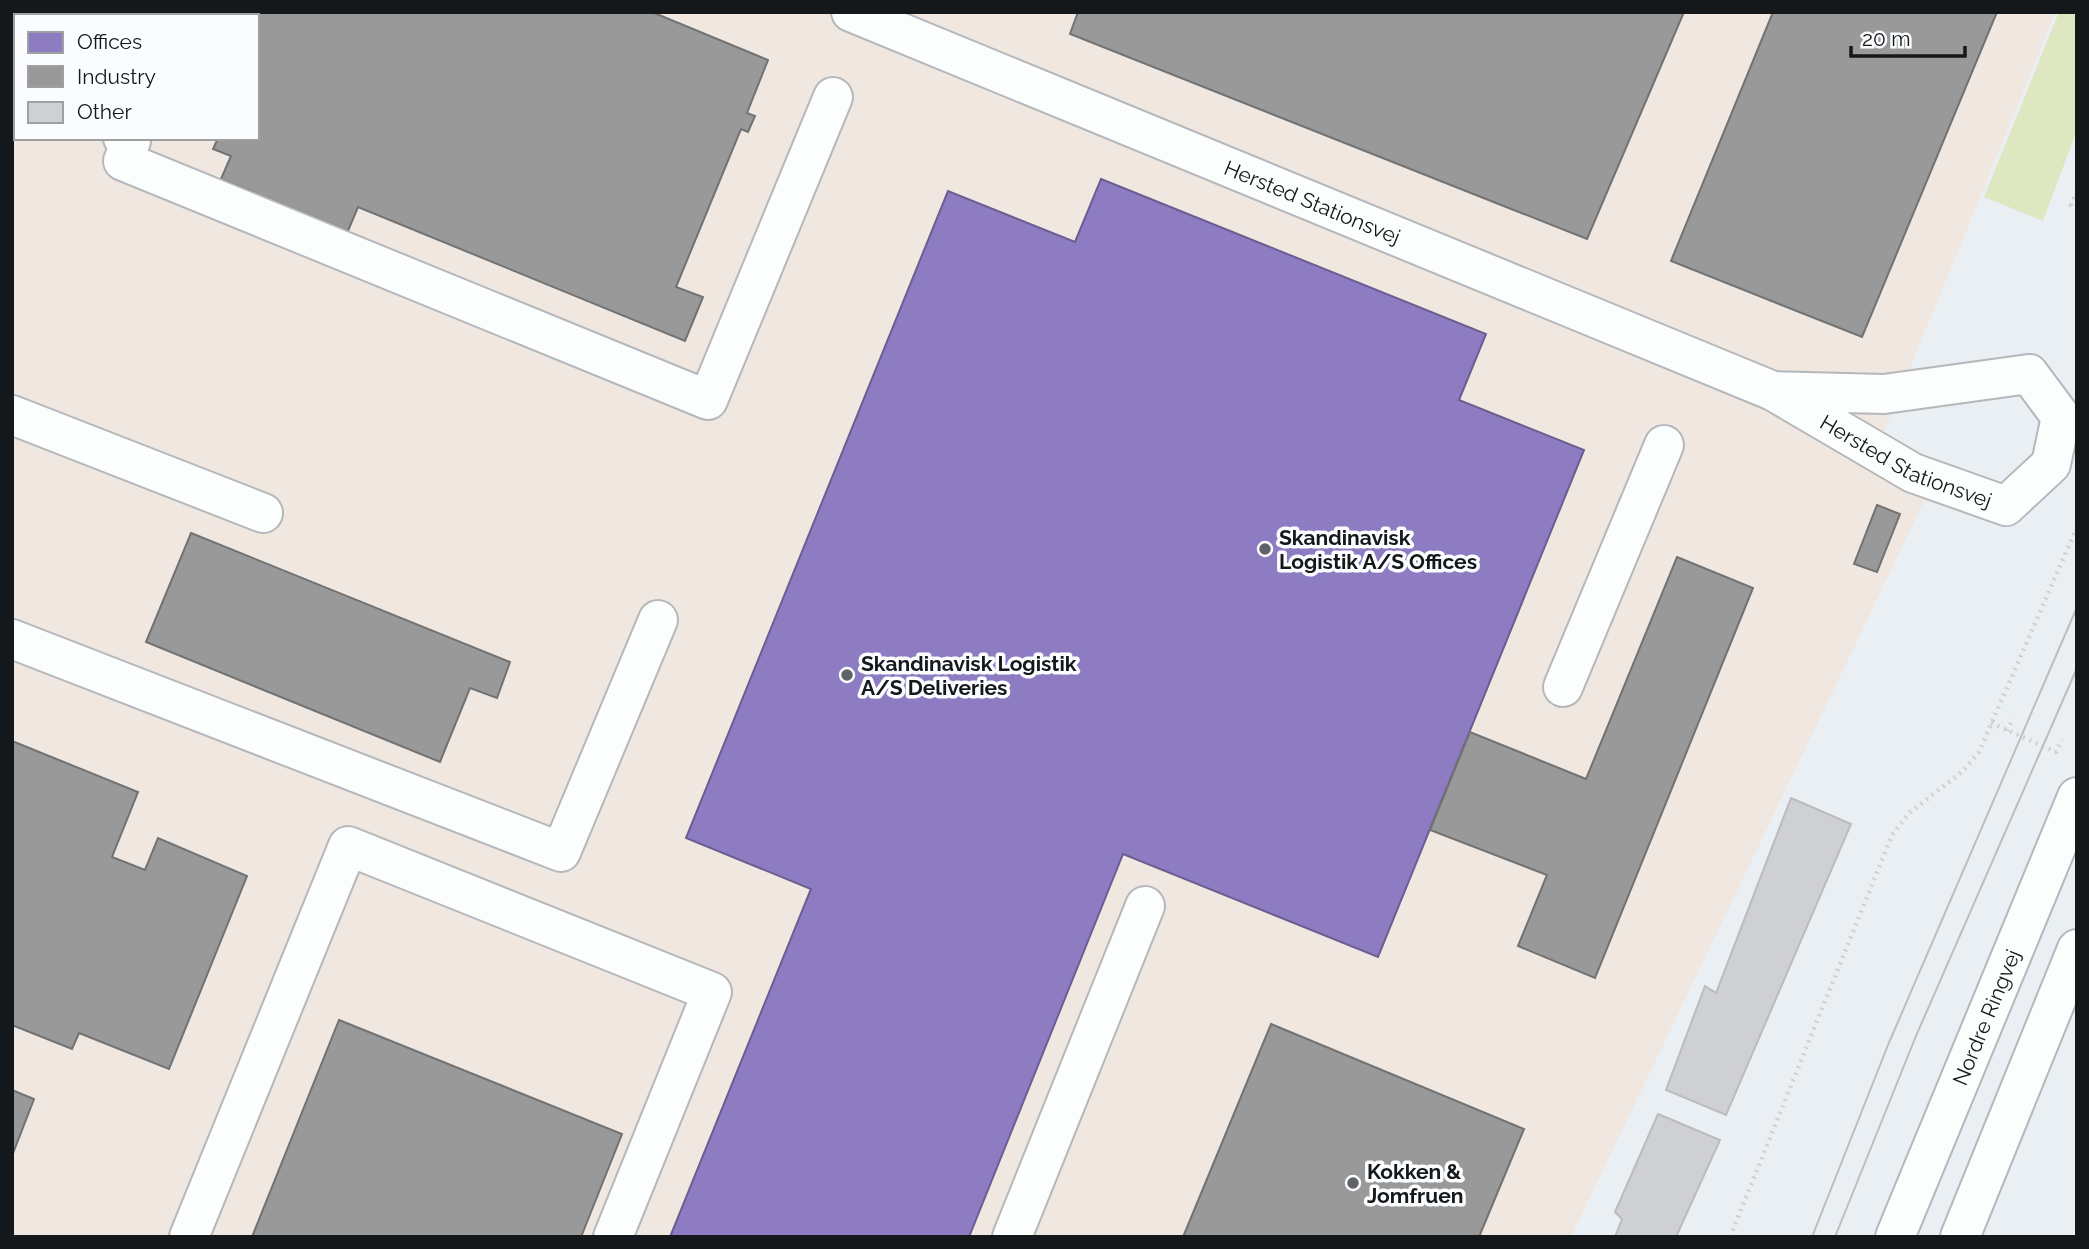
<svg xmlns="http://www.w3.org/2000/svg" width="2089" height="1249" font-family="Raleway,sans-serif">
<style>
.industrial{fill:#f0e7e1;fill-rule:evenodd}
.green{fill:#dee7c0}
.offices{fill:#8e7cc3;stroke:#6a5e91;stroke-width:2}
.industry{fill:#999;stroke:#717273;stroke-width:2}
.building{fill:#cfd0d2;stroke:#bbbbbe;stroke-width:2}
.lines{fill:none;stroke-linecap:round;stroke-linejoin:round}
.minor-casing{stroke:#b4b8bb;stroke-width:42}
.major-casing{stroke:#b4b8bb;stroke-width:42}
.path{stroke:#cfd0d1;stroke-width:4.5;stroke-dasharray:2 5;stroke-linecap:butt}
.minor{stroke:#fcfdfd;stroke-width:38}
.major{stroke:#fcfdfd;stroke-width:38}
.tram{stroke:#bcbdbe;stroke-width:2}
.poi-dot{fill:#606367;stroke:#fafcfe;stroke-width:2.5}
.labels{text-anchor:middle;dominant-baseline:central;stroke-width:7;stroke-linejoin:round;paint-order:stroke}
.street-label{font-size:21px;fill:#15181b;stroke:#fafcfe}
.poi-label{font-size:21px;font-weight:bold;fill:#15181b;stroke:#fafcfe;text-anchor:start}
</style>
<rect width="100%" height="100%" fill="#eaeff4"/>
<path class="industrial" d="M 12,12 L 2056,12 L 1869,468 L 1928,493 L 1571,1237 L 12,1237 ZM 16,16 L 257,16 L 257,138 L 16,138 Z"/>
<path class="green" d="M 2059,12 L 2077,12 L 2077,130 L 2043,221 L 1984,197 Z"/>
<path class="offices" d="M 1101,179 L 1486,334 L 1459,400 L 1584,450 L 1378,957 L 1123,854 L 969,1237 L 670,1237 L 811,889 L 686,838 L 948,191 L 1075,242 Z"/>
<g class="industry">
<path d="M 255,12 L 652,12 L 768,60 L 747,113 L 755,116 L 748,132 L 741,129 L 676,287 L 703,297 L 685,341 L 358,207 L 348,231 L 221,179 L 231,156 L 213,149 L 218,138 L 257,138 L 259,36 L 257,16 L 253,16 Z"/>
<path d="M 1078,12 L 1684,12 L 1587,239 L 1070,34 Z"/>
<path d="M 1773,12 L 1997,12 L 1862,337 L 1671,261 Z"/>
<path d="M 1877,505 L 1900,514 L 1877,572 L 1854,564 Z"/>
<path d="M 191,533 L 510,662 L 497,698 L 470,688 L 440,762 L 146,642 Z"/>
<path d="M 1677,557 L 1753,588 L 1595,978 L 1518,946 L 1547,875 L 1430,830 L 1470,732 L 1586,779 Z"/>
<path d="M 12,741 L 138,792 L 112,857 L 145,870 L 158,838 L 247,876 L 169,1069 L 79,1033 L 72,1049 L 12,1025 Z"/>
<path d="M 339,1020 L 622,1134 L 581,1237 L 252,1237 Z"/>
<path d="M 1271,1024 L 1524,1129 L 1479,1237 L 1183,1237 Z"/>
<path d="M 12,1090 L 34,1099 L 12,1156 Z"/>
</g>
<g class="building">
<path d="M 1791,798 L 1851,824 L 1726,1115 L 1666,1090 L 1705,986 L 1716,993 Z"/>
<path d="M 1658,1114 L 1720,1140 L 1676,1237 L 1615,1237 L 1622,1219 L 1615,1212 Z"/>
</g>
<g class="lines">
<defs>
<g id="minor">
<path id="s1" d="M 851,12 L 1773,391 L 1913,473 L 2006,506 L 2051,464 L 2061,417 L 2029,374 L 1884,394 L 1773,391"/>
<path d="M 12,13 L 13,12"/>
<path d="M 12,93 L 16,94"/>
<path d="M 123,138 L 131,141 L 123,161 L 708,400 L 833,97"/>
<path d="M 12,415 L 263,513"/>
<path d="M 12,639 L 561,852 L 658,620"/>
<path d="M 1563,687 L 1664,445"/>
<path d="M 189,1237 L 348,846 L 712,992 L 613,1237"/>
<path d="M 1012,1237 L 1145,906"/>
</g>
<g id="major">
<path id="s2" d="M 1895,1237 L 2077,797"/>
<path d="M 1960,1237 L 2077,949"/>
</g>
</defs>
<use href="#minor" class="minor-casing"/>
<use href="#major" class="major-casing"/>
<g class="path">
<path d="M 2077,191 L 2071,205 L 2077,208"/>
<path d="M 1991,723 L 2056,752 L 2062,740"/>
<path d="M 2007,731 L 2013,718"/>
<path d="M 1730,1237 L 1892,835 L 1909,813 L 1963,771 L 1979,752 L 2077,527"/>
</g>
<use href="#minor" class="minor"/>
<use href="#major" class="major"/>
<g class="tram">
<path d="M 1812,1237 L 1888,1045 L 2077,607"/>
<path d="M 1835,1237 L 1916,1036 L 2077,668"/>
</g>
</g>
<g class="poi-dot">
<circle cx="1265" cy="549" r="7"/>
<circle cx="847" cy="675" r="7"/>
<circle cx="1353" cy="1183" r="7"/>
</g>
<g class="labels">
<g class="street-label">
<text stroke="none"><textPath href="#s1" startOffset="499">Hersted Stationsvej</textPath></text>
<text stroke="none"><textPath href="#s1" startOffset="1148">Hersted Stationsvej</textPath></text>
<text stroke="none"><textPath href="#s2" startOffset="238">Nordre Ringvej</textPath></text>
</g>
<g class="poi-label">
<text x="1279" y="537">Skandinavisk<tspan x="1279" dy="24">Logistik A/S Offices</tspan></text>
<text x="861" y="663">Skandinavisk Logistik<tspan x="861" dy="24">A/S Deliveries</tspan></text>
<text x="1367" y="1171">Kokken &amp;<tspan x="1367" dy="24">Jomfruen</tspan></text>
</g>
</g>
<rect width="2089" height="1249" fill="none" stroke="#15181b" stroke-width="28"/>
<rect x="14" y="14" width="245" height="126" fill="#fafcfe" stroke="#9ea1a3" stroke-width="2"/>
<rect x="28" y="32" width="35" height="21" fill="#8e7cc3" stroke="#9ea1a3" stroke-width="2"/>
<text x="77" y="49" font-size="21" fill="#15181b">Offices</text>
<rect x="28" y="66" width="35" height="21" fill="#999999" stroke="#9ea1a3" stroke-width="2"/>
<text x="77" y="84" font-size="21" fill="#15181b">Industry</text>
<rect x="28" y="102" width="35" height="21" fill="#cfd0d2" stroke="#9ea1a3" stroke-width="2"/>
<text x="77" y="119" font-size="21" fill="#15181b">Other</text>
<path d="M1851 46v10h114v-10" fill="none" stroke="#15181b" stroke-width="3.5"/>
<text x="1862" y="46" font-size="21" fill="#15181b" stroke="#fafcfe" stroke-width="5" paint-order="stroke">20 m</text>
</svg>
